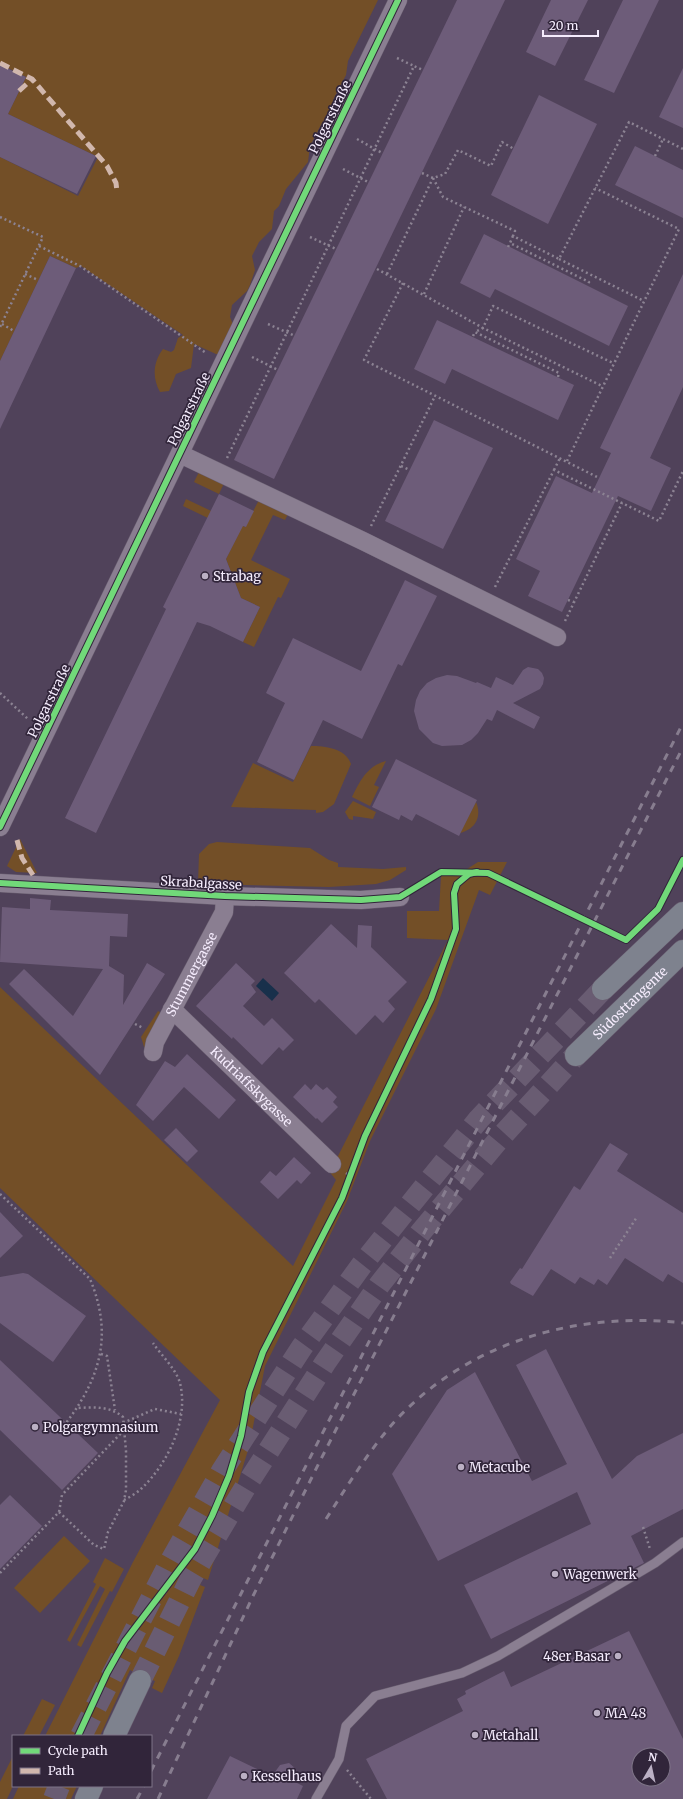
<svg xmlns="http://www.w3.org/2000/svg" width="683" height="1799" font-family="Merriweather,serif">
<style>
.green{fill:#734f27}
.water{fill:#18304b}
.building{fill:#6d5c79;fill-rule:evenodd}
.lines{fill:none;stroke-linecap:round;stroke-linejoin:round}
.motorway-tunnel{stroke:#695c72;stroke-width:22;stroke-dasharray:22 11;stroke-linecap:butt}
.service-casing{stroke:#695e70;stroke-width:10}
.minor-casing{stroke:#695e70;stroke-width:19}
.motorway-casing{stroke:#695e70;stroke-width:23}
.path{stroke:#8c8393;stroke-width:2.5;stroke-dasharray:2 3;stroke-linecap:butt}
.service{stroke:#8a7e91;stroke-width:9}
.minor{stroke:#8a7e91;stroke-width:18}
.motorway{stroke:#7e828e;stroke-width:22}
.rail{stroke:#877d8f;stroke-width:3;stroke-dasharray:7 7;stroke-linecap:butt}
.quiet{stroke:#d1b7ad;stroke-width:5;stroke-dasharray:10 5;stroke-linecap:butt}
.cycleway-casing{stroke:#31253a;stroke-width:8}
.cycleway{stroke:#71d979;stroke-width:6}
.poi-dot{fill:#bbb0c4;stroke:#31253a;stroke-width:1.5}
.labels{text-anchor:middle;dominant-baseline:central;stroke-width:3.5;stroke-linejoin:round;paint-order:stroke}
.street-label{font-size:13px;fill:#f5ecfd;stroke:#31253a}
.poi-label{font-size:13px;fill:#f5ecfd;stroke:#31253a;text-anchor:start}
</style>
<rect width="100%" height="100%" fill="#50425a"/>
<g class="green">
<path d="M 0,0 L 378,0 L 348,61 L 346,75 L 333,100 L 333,106 L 321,125 L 310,146 L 308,162 L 286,189 L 279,206 L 274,211 L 272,229 L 259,242 L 252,256 L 255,270 L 250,285 L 247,291 L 232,305 L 230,317 L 234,327 L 226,336 L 226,354 L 216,354 L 194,344 L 191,368 L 176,374 L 169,391 L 160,392 C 152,378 153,362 163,349 L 171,352 L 174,350 L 178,338 L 183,335 L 81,266 L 76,268 L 50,256 L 0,361 L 0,157 L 78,196 L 98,157 L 8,114 L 26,77 L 0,64 Z"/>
<path d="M 200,470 L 225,481 L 219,494 L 194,482 Z"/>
<path d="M 260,498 L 289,512 L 285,520 L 273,515 L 251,560 L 290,579 L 281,598 L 278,597 L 254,647 L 243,642 L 260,607 L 241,598 L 226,559 L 239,533 L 183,506 L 186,499 L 245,527 Z"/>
<path d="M 311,746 C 324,746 346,748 351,764 L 334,804 L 323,812 L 316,813 L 316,810 L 231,807 L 253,763 L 293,782 Z"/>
<path d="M 386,761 L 374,785 L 379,787 L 370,806 L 352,797 C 360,781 367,766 386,761 Z"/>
<path d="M 353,801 L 376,812 L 373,819 L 353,816 L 353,820 L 349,819 L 345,812 Z"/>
<path d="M 476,802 C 482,816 476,829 460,833 Z"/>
<path d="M 20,839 L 37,873 L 16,872 L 7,866 Z"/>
<path d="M 217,842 L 310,848 L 329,860 L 338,863 L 338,867 L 383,869 L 406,867 L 406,870 L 390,880 L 376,884 L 329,887 L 198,884 L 199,854 L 209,844 Z"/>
<path d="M 478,862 L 507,862 L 490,895 L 479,890 L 436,1009 L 370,1141 L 347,1201 L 265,1366 L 249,1447 L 208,1580 L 203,1578 L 200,1585 L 205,1587 L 179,1656 L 162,1693 L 152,1688 L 155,1681 L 130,1670 L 100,1736 L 45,1736 L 133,1562 L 220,1400 L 0,1188 L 0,987 L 293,1266 L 336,1180 L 328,1170 L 338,1156 L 448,940 L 407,938 L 407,911 L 439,911 L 441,876 L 459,874 Z"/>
<path d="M 158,1011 L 163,1014 L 145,1050 L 141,1037 Z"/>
<path d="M 64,1536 L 90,1561 L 40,1613 L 14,1588 Z"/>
<path d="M 105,1558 L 124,1569 L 112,1592 L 110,1591 L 81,1647 L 77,1645 L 105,1589 L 100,1586 L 70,1642 L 67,1640 L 96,1584 L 93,1582 Z"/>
<path d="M 42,1699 L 55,1705 L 39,1736 L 23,1736 Z"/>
<path d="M 13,1756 L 13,1786 L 7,1799 L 0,1799 L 0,1782 Z"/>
<path d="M 19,1786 L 77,1786 L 71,1799 L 13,1799 Z"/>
</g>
<path class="water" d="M 263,978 L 279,993 L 272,1001 L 256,986 Z"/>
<g class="building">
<path d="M 457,0 L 505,0 L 274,479 L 234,460 Z"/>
<path d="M 551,0 L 588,0 L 555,66 L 526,52 Z"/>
<path d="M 623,0 L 659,0 L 614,93 L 584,80 Z"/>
<path d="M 0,65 L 26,77 L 8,114 L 96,156 L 77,194 L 0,157 Z"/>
<path d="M 683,68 L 683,128 L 659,117 Z"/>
<path d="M 539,95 L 597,124 L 548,224 L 491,195 Z"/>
<path d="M 635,146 L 683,170 L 683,218 L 615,185 Z"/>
<path d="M 484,234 L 628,306 L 609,346 L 495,289 L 490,298 L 460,283 Z"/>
<path d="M 50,256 L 76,268 L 0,429 L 0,361 Z"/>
<path d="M 683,274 L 683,387 L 650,458 L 671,468 L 651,511 L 618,496 L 562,612 L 528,596 L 540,571 L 516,559 L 556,476 L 592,493 L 611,453 L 600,448 Z"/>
<path d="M 437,320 L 574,385 L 558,420 L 452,369 L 445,384 L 414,369 Z"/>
<path d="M 434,420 L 493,448 L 443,549 L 385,521 Z"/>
<path d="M 219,494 L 254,511 L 246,527 L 243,526 L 226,559 L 241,598 L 260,607 L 243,642 L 210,626 L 197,622 L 96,833 L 65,818 L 166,609 L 163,607 Z"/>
<path d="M 405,580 L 437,596 L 402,666 L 398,664 L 362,739 L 323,720 L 294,780 L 257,762 L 285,703 L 266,693 L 293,638 L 361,671 Z"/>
<path d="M 528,667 L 538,669 L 542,673 L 544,678 L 543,684 L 540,689 L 513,703 L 540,717 L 534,729 L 497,710 L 492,721 L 487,719 L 478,733 L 471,740 L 462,745 L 442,746 L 433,743 L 419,729 L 414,711 L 416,700 L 420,691 L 427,683 L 436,678 L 447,675 L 457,676 L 476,683 L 477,682 L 491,688 L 496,677 L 513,685 L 523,670 Z"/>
<path d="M 396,759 L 477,800 L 459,836 L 416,814 L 412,821 L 401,815 L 399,820 L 372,807 Z"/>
<path d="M 30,898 L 51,900 L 50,910 L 128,914 L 127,937 L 110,936 L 109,966 L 124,975 L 123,1005 L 147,963 L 165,974 L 100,1075 L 9,984 L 24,969 L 73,1016 L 103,969 L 0,962 L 2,907 L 30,909 Z"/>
<path d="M 331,924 L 357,948 L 358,925 L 372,926 L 371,947 L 407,982 L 388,1001 L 395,1009 L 383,1023 L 375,1015 L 356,1035 L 319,999 L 315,1003 L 284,973 Z"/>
<path d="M 236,963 L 255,981 L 251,985 L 256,992 L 243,1006 L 264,1026 L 272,1018 L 294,1040 L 283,1051 L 279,1047 L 262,1065 L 233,1037 L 232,1039 L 196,1006 Z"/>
<path d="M 187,1054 L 236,1100 L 219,1119 L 184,1087 L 153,1121 L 136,1105 L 165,1061 L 175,1067 Z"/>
<path d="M 305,1084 L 311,1090 L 316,1084 L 323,1090 L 327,1087 L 337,1097 L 333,1102 L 338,1107 L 322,1123 L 317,1118 L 316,1119 L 293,1097 Z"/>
<path d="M 176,1128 L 198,1151 L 187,1162 L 164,1140 Z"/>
<path d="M 610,1143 L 628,1154 L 617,1171 L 683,1213 L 683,1283 L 668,1274 L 663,1282 L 625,1258 L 607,1285 L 598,1279 L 594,1285 L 580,1277 L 575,1284 L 551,1269 L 533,1296 L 511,1284 L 510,1282 L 520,1268 L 522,1269 L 574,1186 L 580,1190 Z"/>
<path d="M 294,1157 L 311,1173 L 301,1184 L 297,1180 L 278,1199 L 260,1182 L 270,1171 L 276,1176 Z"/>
<path d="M 0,1212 L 23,1236 L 0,1258 Z"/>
<path d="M 23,1273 L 28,1274 L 86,1316 L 53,1362 L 0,1323 L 0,1277 Z"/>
<path d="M 546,1349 L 612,1479 L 637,1456 L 683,1433 L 683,1509 L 631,1536 L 644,1563 L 491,1639 L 464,1585 L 591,1524 L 577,1492 L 438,1561 L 392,1474 L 447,1390 L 475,1372 L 532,1481 L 567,1464 L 516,1365 Z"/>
<path d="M 0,1360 L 98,1453 L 62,1490 L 0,1430 Z"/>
<path d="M 10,1495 L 42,1526 L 0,1569 L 0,1505 Z"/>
<path d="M 629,1631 L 683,1739 L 683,1799 L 387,1799 L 366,1759 L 463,1711 L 457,1699 L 466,1694 L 465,1691 L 504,1671 L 511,1687 ZM 639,1755 L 663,1755 L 663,1779 L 639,1779 Z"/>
<path d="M 230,1756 L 272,1776 L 280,1765 L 289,1763 L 296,1769 L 295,1782 L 303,1786 L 297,1799 L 207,1799 Z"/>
</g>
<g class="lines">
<g class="motorway-tunnel">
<path d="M 140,1681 L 191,1578 L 246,1486 L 325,1363 L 380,1284 L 421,1232 L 500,1138 L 576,1055"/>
<path d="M 81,1736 L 168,1566 L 222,1471 L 302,1347 L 361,1266 L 479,1119 L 603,989"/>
<path d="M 54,1799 L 59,1786"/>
</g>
<defs>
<path id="service" d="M 316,1799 L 339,1759 L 346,1726 L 375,1696 L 462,1673 L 498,1656 L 655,1563 L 683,1542"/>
<g id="minor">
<path d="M 180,454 L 363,541 L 557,637"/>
<path d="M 0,827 L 398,0"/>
<path d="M 0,883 L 225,896 L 361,900 L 400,897"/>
<path id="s1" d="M 172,1009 L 332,1164"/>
<path id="s2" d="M 153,1052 L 155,1042 L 224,912 L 225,896"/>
</g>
<g id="motorway">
<path d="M 603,989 L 683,913"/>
<path id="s3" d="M 576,1055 L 683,951"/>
<path d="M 114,1736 L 140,1681"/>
<path d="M 86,1799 L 92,1786"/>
</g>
</defs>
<use href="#service" class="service-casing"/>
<use href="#minor" class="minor-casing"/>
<use href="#motorway" class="motorway-casing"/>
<g class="path">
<path d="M 397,58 L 414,66"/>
<path d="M 357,139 L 382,153"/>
<path d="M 655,156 L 663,139"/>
<path d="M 343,169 L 368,182"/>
<path d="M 422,173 L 433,178 L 445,174 L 458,150 L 491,166 L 502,142 L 514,149"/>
<path d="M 433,178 L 443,197 L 515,231 L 513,236 L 559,259 L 629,122 L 683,149"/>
<path d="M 0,217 L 43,237 L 0,327"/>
<path d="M 513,236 L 510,243 L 589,282 L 588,286"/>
<path d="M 310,237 L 336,249"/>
<path d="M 39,246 L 80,266 L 206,353"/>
<path d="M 508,247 L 510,243"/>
<path d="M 559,259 L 644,301"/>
<path d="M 377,269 L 483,328 L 602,386"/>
<path d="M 25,274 L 38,280"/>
<path d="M 387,274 L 433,178"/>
<path d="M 403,283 L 364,360 L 599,478"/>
<path d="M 424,294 L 464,207"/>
<path d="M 2,324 L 14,331"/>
<path d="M 268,324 L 295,336"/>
<path d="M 473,336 L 475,332"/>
<path d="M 252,357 L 278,370"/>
<path d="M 558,377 L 559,373 L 475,332 L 483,328 L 493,306 L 613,363"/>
<path d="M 227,458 L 414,66 L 423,70"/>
<path d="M 567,461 L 679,229 L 595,188"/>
<path d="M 401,466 L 410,470"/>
<path d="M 554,470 L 560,458"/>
<path d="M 371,526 L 435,396"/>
<path d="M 495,587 L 554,470 L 659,521 L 683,471"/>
<path d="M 568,600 L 574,602"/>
<path d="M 565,621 L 622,503"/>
<path d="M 0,693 L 28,719"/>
<path d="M 135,1024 L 143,1028"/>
<path d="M 346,1173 L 350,1176"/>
<path d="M 0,1194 L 90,1279 C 113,1334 101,1377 66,1423"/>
<path d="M 610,1258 L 637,1217"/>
<path d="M 101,1354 L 107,1356 L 115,1410"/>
<path d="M 123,1423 L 155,1409 L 181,1414"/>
<path d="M 124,1500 C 130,1497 137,1493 142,1488 C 168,1463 189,1420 180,1383 C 176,1369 161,1355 153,1343"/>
<path d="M 59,1512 L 94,1545 L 104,1549 L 108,1532 L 124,1501 L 126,1490 L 126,1451 L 123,1417 C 110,1406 94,1407 78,1408"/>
<path d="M 643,1527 L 650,1549"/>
<path d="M 0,1573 L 59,1512 L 62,1495 L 124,1430"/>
<path d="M 347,1770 L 371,1799"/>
</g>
<use href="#service" class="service"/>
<use href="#minor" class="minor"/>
<use href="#motorway" class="motorway"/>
<g class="rail">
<path d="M 326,1519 C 348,1485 369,1450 396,1420 C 470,1341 578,1311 683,1323"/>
<path d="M 151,1771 L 683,723"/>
<path d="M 137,1799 L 144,1786"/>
<path d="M 158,1799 L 253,1596 L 319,1463 L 683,747"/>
</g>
<g class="quiet">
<path d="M 0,63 L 32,79 L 107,166 L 116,183 L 117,192"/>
<path d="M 19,91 L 32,79"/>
<path d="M 17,840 L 22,858 L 33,875"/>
</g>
<defs>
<g id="cycleway">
<path d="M 0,827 L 398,0"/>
<path d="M 0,883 L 225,896 L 361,900 L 400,897 L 441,872 L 488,873 L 626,940 L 658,909 L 683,860"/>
<path d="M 78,1736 L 107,1673 L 125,1641 L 195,1549 L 212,1516 L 229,1476 L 241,1436 L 249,1392 L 263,1352 L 342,1198 L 365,1136 L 431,999 L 456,929 L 454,893 L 457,884 L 469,874 L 477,872"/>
</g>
</defs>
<use href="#cycleway" class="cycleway-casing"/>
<use href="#cycleway" class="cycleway"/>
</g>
<g class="poi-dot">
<circle cx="205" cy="576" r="4"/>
<circle cx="35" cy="1427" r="4"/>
<circle cx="461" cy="1467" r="4"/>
<circle cx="555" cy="1574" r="4"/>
<circle cx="618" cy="1656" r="4"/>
<circle cx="597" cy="1713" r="4"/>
<circle cx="475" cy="1735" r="4"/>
<circle cx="244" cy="1776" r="4"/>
</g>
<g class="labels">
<g class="street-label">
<text transform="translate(330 117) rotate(-64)">Polgarstraße</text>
<text transform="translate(189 409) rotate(-64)">Polgarstraße</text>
<text transform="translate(49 701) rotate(-64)">Polgarstraße</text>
<text transform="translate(201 883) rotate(3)">Skrabalgasse</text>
<text stroke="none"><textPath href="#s2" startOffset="87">Stummergasse</textPath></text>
<text stroke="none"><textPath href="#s3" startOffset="75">Südosttangente</textPath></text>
<text stroke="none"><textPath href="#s1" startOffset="111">Kudriaffskygasse</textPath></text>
</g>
<g class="poi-label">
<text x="213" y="576">Strabag</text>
<text x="43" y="1427">Polgargymnasium</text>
<text x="469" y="1467">Metacube</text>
<text x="563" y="1574">Wagenwerk</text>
<text x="610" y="1656" text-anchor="end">48er Basar</text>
<text x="605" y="1713">MA 48</text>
<text x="483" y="1735">Metahall</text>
<text x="252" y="1776">Kesselhaus</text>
</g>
</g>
<rect x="12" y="1735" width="140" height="52" fill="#31253a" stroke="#7f7588"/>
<rect x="20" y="1748" width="20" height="6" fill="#71d979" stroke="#7f7588"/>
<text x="48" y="1755" font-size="12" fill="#f5ecfd">Cycle path</text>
<rect x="20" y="1768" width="20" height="6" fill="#d1b7ad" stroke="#7f7588"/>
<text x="48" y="1775" font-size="12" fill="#f5ecfd">Path</text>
<g transform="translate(651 1767) rotate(9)"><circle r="19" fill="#31253a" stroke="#7f7588"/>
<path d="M0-3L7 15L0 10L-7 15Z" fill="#bbb0c4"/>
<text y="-6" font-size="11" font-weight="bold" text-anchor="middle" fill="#f5ecfd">N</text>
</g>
<path d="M543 30v6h55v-6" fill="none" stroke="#f5ecfd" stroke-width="2"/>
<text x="549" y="30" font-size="12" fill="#f5ecfd" stroke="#31253a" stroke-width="3" paint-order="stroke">20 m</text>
</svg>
